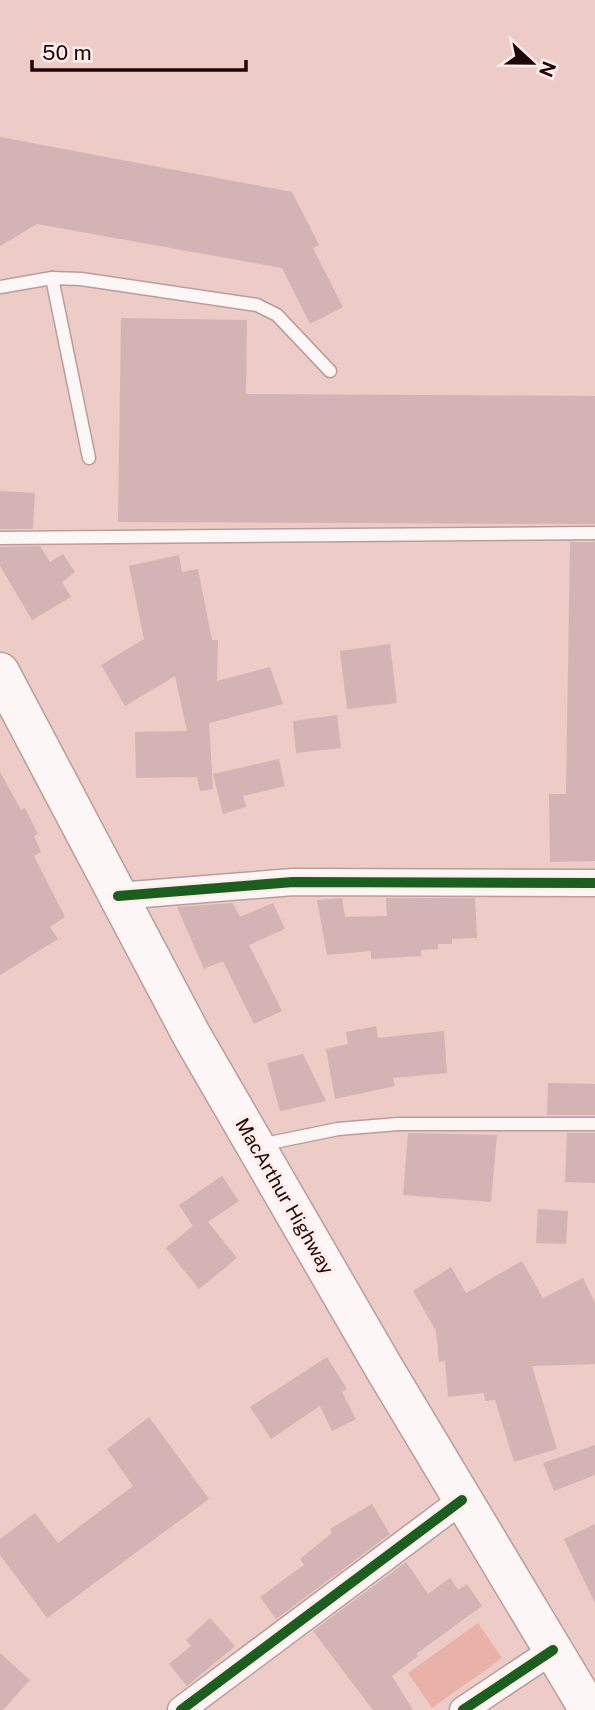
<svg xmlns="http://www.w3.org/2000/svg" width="595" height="1710" font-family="'Public Sans',sans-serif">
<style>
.garden{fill:#e9b1a8}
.building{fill:#d3b3b3}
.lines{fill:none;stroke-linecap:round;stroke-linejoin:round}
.service-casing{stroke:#ba9d99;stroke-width:15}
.minor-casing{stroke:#ba9d99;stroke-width:29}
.trunk-casing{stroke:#ba9d99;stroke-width:41}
.service{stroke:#fcf7f6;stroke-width:12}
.minor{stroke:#fcf7f6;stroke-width:26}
.trunk{stroke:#fcf7f6;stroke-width:38}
.cycleway-casing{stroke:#feedeb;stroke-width:15}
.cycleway{stroke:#1b5e20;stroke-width:10}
.labels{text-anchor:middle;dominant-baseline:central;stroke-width:6;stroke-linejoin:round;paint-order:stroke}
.street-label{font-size:19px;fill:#200604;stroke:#feedeb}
</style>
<rect width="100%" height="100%" fill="#edcbc6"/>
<path class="garden" d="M 478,1623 L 502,1658 L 432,1708 L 408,1673 Z"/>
<g class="building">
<path d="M 0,137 L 292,192 L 319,245 L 313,248 L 343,307 L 310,324 L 282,268 L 37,224 L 0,246 Z"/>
<path d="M 121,318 L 247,320 L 246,394 L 595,396 L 595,524 L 118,522 Z"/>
<path d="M 0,491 L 35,493 L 33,529 L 0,529 Z"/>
<path d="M 570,542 L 595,542 L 595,861 L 550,862 L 549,794 L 566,794 Z"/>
<path d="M 40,546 L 50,562 L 63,554 L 75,572 L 62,582 L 71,597 L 32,620 L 0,566 L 0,547 Z"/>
<path d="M 179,555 L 182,572 L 198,569 L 212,640 L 218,640 L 217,681 L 270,667 L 283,704 L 209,723 L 213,789 L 200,791 L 197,777 L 136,778 L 135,732 L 187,731 L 175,676 L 125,706 L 101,665 L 144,639 L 129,566 Z"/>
<path d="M 390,644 L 397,703 L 347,709 L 340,651 Z"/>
<path d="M 337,715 L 341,748 L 296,753 L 293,721 Z"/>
<path d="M 279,759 L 285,786 L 243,796 L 246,807 L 223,814 L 213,774 Z"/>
<path d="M 0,772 L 21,810 L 25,808 L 38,834 L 34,836 L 41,852 L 34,856 L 65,917 L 50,927 L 58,939 L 0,975 Z"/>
<path d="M 342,898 L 345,917 L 387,916 L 386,898 L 475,898 L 477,938 L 452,939 L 452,944 L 438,944 L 438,949 L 421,950 L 421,956 L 371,959 L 371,951 L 327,955 L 317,900 Z"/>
<path d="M 233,903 L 240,917 L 273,903 L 285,929 L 249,945 L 282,1011 L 254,1024 L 223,961 L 204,969 L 177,907 Z"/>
<path d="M 376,1026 L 378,1038 L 444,1031 L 447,1073 L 393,1078 L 395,1086 L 335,1099 L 326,1049 L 348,1044 L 346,1032 Z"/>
<path d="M 303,1054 L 326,1101 L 280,1111 L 267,1063 Z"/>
<path d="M 548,1083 L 595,1084 L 595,1115 L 547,1115 Z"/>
<path d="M 408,1133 L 497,1135 L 491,1202 L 403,1195 Z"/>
<path d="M 567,1133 L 595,1133 L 595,1183 L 565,1182 Z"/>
<path d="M 222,1176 L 239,1201 L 208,1222 L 237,1258 L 199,1289 L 166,1248 L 193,1226 L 179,1205 Z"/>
<path d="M 538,1209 L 568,1211 L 566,1244 L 536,1243 Z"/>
<path d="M 522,1261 L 543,1298 L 583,1278 L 595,1303 L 595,1364 L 532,1366 L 557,1449 L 514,1462 L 495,1400 L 485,1401 L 484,1393 L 448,1397 L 445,1361 L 439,1362 L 436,1331 L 413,1291 L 451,1267 L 466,1293 Z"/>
<path d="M 327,1357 L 347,1389 L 342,1392 L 356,1419 L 332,1431 L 320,1406 L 271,1439 L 250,1407 Z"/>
<path d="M 149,1417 L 209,1499 L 47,1618 L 0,1555 L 0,1539 L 35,1513 L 58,1543 L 133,1486 L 107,1449 Z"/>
<path d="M 595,1445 L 595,1475 L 554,1491 L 543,1463 Z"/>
<path d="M 372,1504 L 390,1534 L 276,1619 L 260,1597 L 304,1565 L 300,1559 L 332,1533 L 330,1529 Z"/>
<path d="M 595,1524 L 595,1603 L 564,1539 Z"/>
<path d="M 406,1562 L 428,1594 L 450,1578 L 458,1590 L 467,1584 L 482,1606 L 416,1654 L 418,1656 L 392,1676 L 413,1710 L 373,1710 L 313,1631 Z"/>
<path d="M 210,1618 L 235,1646 L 187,1686 L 169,1664 L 191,1646 L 186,1640 Z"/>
<path d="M 0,1653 L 30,1680 L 3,1710 L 0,1710 Z"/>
</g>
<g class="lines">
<defs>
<g id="service">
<path d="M 52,278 L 89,458"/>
<path d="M 0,287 L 52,278 L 81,279 L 257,305 L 277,315 L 330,371"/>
<path d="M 0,538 L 595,533"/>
<path d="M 260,1145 L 338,1129 L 398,1124 L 595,1124"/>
</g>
<g id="minor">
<path d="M 118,896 L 293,882 L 595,883"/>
<path d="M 181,1710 L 462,1500"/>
<path d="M 463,1710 L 553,1650"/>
</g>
<path id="trunk" d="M 0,672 L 192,1036 L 384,1368 L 589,1710"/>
</defs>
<use href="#service" class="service-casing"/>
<use href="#minor" class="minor-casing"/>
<use href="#trunk" class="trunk-casing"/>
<use href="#service" class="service"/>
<use href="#minor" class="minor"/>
<use href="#trunk" class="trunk"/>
<defs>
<g id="cycleway">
<path d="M 118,896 L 293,882 L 595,883"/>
<path d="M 181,1710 L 462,1500"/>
<path d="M 463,1710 L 553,1650"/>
</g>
</defs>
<use href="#cycleway" class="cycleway-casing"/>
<use href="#cycleway" class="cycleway"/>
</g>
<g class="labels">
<g class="street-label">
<text transform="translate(285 1196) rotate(60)">MacArthur Highway</text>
</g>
</g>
<g transform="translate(532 63) rotate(112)" stroke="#feedeb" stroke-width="5" paint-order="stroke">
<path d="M0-5L12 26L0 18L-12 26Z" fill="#200604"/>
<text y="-10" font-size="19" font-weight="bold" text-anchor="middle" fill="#200604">N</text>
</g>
<path d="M32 60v10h214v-10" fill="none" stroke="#200604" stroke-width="3.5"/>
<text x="42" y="60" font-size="21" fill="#200604" stroke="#feedeb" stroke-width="5" paint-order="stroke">50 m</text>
</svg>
